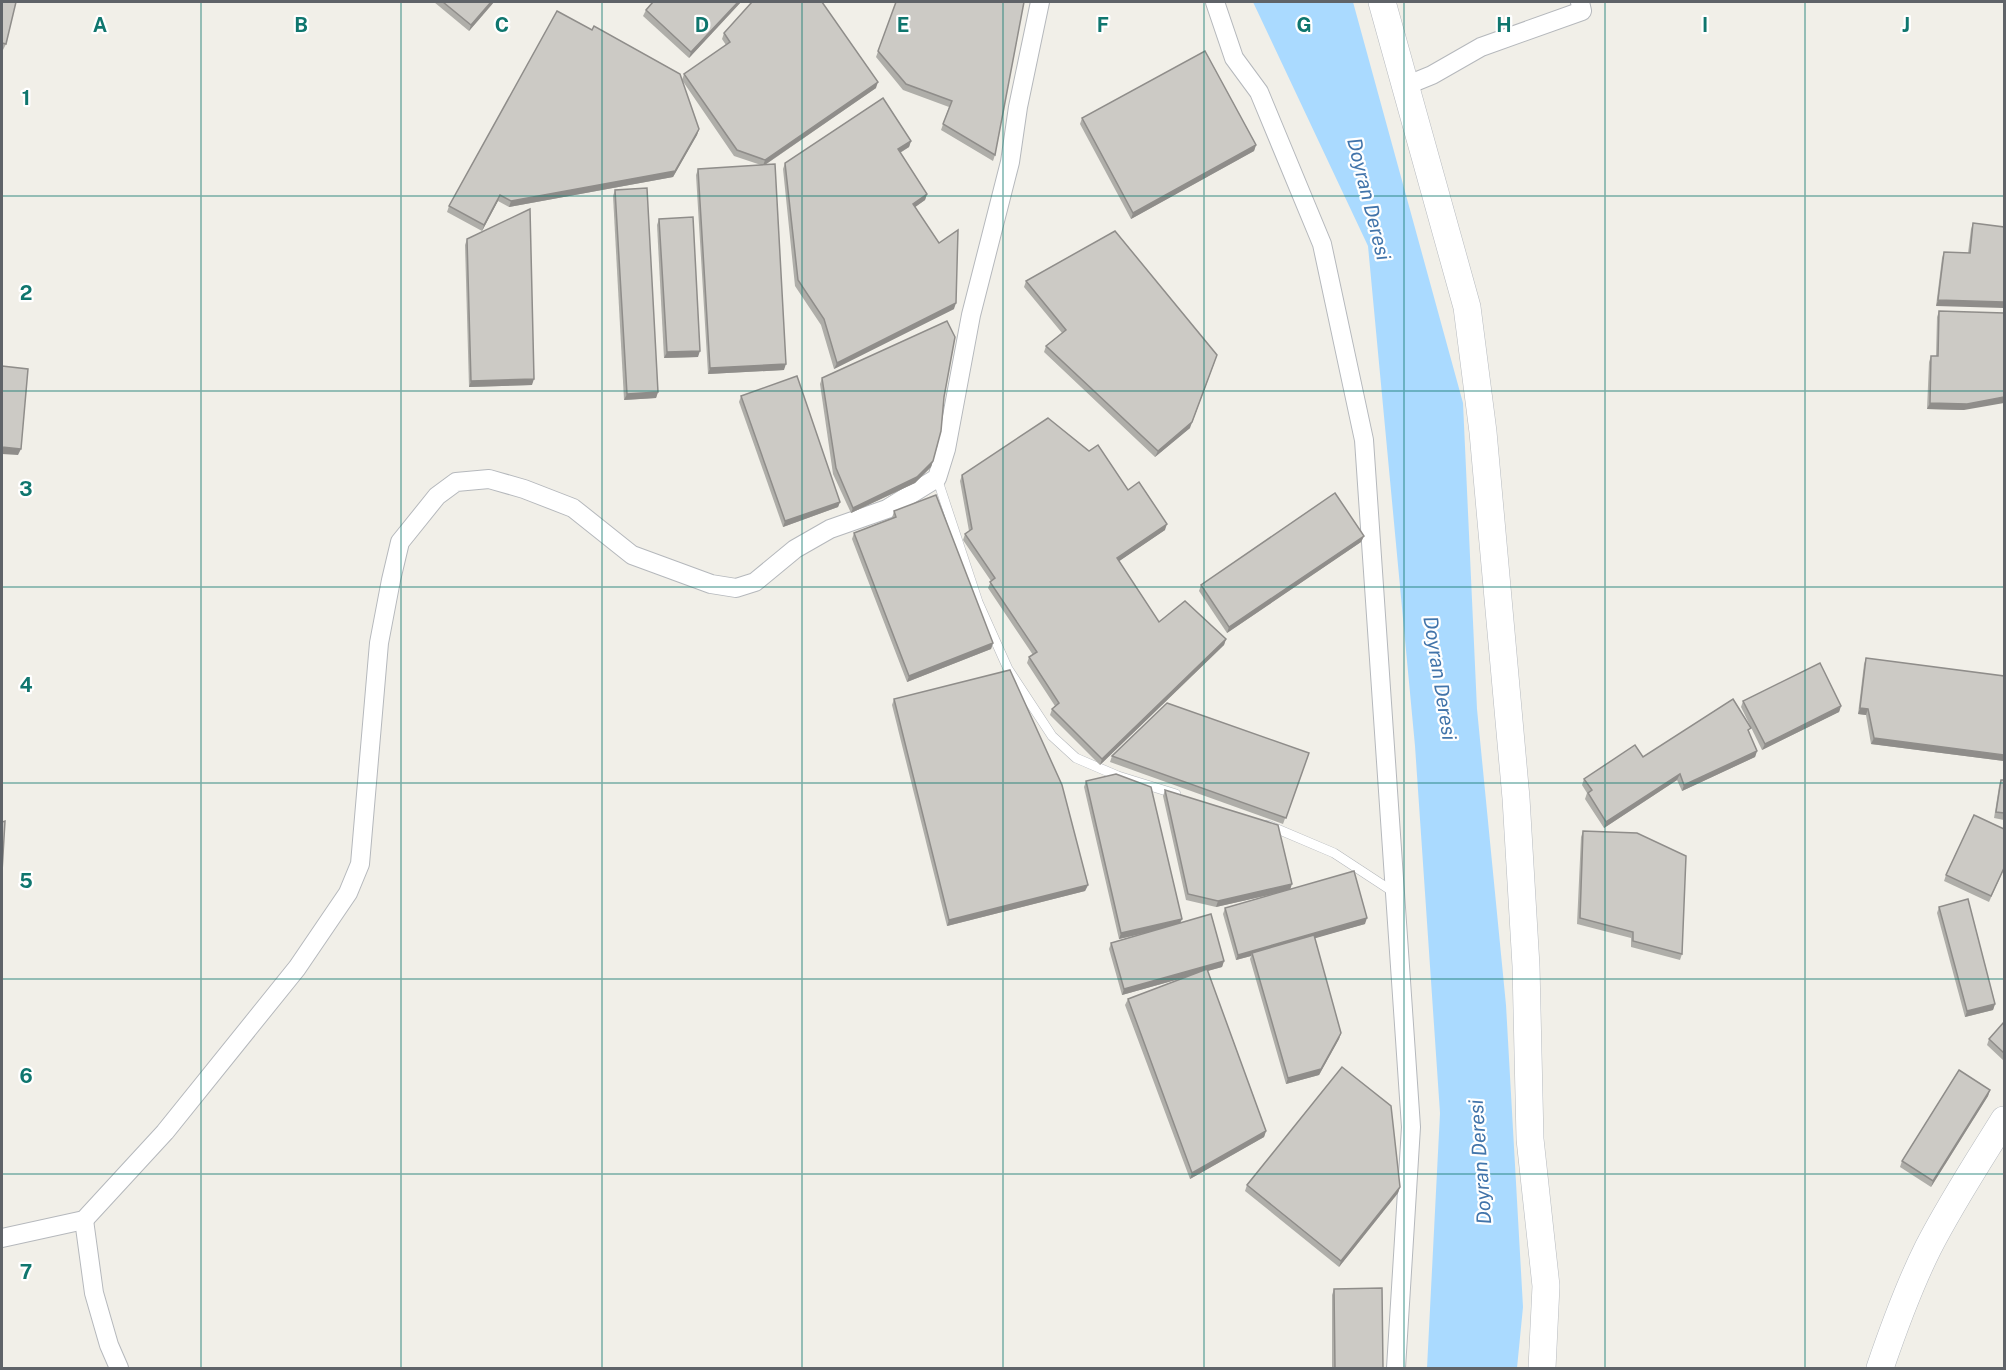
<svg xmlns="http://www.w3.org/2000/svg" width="2006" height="1370" font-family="'Public Sans',sans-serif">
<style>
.water{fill:#aadaff}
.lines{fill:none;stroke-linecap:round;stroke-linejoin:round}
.lane-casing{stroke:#b5b8bc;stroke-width:10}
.street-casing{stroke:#b5b8bc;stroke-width:20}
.secondary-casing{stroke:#b6babf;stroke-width:28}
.lane{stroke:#fff;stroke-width:9}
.street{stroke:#fff;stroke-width:18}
.secondary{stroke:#fff;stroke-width:27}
.wall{fill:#afaea9}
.shaded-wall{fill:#8f8d8a}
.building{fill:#cccac5;stroke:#8f8d8a;stroke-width:1.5}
.grid{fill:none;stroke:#0f766e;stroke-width:1.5;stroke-opacity:0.55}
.labels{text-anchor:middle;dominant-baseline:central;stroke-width:4.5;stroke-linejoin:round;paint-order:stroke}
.water-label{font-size:20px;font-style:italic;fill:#4174aa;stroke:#fff}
.grid-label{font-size:20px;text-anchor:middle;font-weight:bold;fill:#0f766e;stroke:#fff;stroke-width:4.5;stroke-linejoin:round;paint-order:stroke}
</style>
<rect width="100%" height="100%" fill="#f1efe8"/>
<path class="water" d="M 1253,2 L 1353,2 L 1463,403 L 1477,709 L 1506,1005 L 1523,1307 L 1517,1368 L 1427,1368 L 1440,1113 L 1415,746 L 1368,246 Z"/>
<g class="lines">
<defs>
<g id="lane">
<path d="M 937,478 L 978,602 L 1008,669 L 1052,736 L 1076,758 L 1118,776 L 1176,794"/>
<path d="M 1268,825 L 1334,853 L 1395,893"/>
</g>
<g id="street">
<path d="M 1215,2 L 1234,58 L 1259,92 L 1322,244 L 1364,440 L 1411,1127 L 1396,1368"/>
<path d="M 1405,86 L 1432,75 L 1481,47 L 1582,11 L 1580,2"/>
<path d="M 84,1220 L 94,1293 L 109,1345 L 119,1368"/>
<path d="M 2,1238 L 84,1220 L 165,1132 L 297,968 L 348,893 L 360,864 L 379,643 L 391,580 L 400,542 L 437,496 L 456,482 L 489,479 L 524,489 L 573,508 L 632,555 L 711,584 L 736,588 L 755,582 L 795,549 L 830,529 L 887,509 L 937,478 L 946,449 L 971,315 L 1010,162 L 1018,107 L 1040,2"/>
</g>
<g id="secondary">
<path d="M 1382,2 L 1467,307 L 1483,432 L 1516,798 L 1526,966 L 1530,1139 L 1546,1286 L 1542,1368"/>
<path d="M 1880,1368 C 1894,1327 1909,1286 1928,1248 C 1951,1203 1978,1162 2004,1120"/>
</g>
</defs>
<use href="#lane" class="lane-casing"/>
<use href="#street" class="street-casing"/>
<use href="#secondary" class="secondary-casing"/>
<use href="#lane" class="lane"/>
<use href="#street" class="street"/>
<use href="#secondary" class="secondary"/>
</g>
<g class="wall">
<path d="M 2,2 L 6,44 L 3,50 L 2,49 Z"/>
<path d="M 434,2 L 494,2 L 469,31 Z"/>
<path d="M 653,2 L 741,2 L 689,58 L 643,16 L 646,10 Z"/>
<path d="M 896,2 L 995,155 L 993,161 L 941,130 L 949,107 L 903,90 L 876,57 Z"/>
<path d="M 724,33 L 876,88 L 765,165 L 784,370 L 708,374 L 696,175 L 698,169 L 761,165 L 734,156 L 682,80 L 684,74 L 726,45 L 722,39 Z"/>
<path d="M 1082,118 L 1256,145 L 1254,151 L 1131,219 L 1080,124 Z"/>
<path d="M 699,129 L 697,135 L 673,177 L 509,207 L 498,201 L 482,231 L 447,212 L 449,206 Z"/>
<path d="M 911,141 L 909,147 L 900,153 L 927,194 L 925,200 L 915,207 L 954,309 L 834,369 L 821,325 L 795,286 L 783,169 L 785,163 Z"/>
<path d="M 615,190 L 658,392 L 656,398 L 624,400 L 613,196 Z"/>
<path d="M 659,219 L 698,357 L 664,358 L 657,225 Z"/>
<path d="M 1973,223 L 2004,227 L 1936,306 L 1942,258 L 1944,252 L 1968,253 L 1971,229 Z"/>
<path d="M 467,239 L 532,385 L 469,387 L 465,245 Z"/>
<path d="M 1026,281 L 1190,428 L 1155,457 L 1044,352 L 1046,346 L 1062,333 L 1024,287 Z"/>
<path d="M 1939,311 L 1964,410 L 1927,409 L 1929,362 L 1931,356 L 1936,356 L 1937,317 Z"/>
<path d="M 822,378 L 933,461 L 931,467 L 915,483 L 851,513 L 833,474 L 820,384 Z"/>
<path d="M 741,396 L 840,502 L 838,507 L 783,527 L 739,402 Z"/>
<path d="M 962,475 L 1128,490 L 1165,530 L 1119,561 L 1159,622 L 1226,639 L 1224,645 L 1100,765 L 1050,715 L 1052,709 L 1055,706 L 1027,663 L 1029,657 L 1033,655 L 988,588 L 991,581 L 963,540 L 965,534 L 969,531 L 960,481 Z"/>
<path d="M 894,511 L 993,643 L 991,649 L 907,682 L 852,539 L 854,533 L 892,518 Z"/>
<path d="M 1364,536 L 1361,542 L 1227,633 L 1199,591 L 1201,585 Z"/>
<path d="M 1866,658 L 2004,676 L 2004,761 L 1871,744 L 1866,715 L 1858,714 L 1864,664 Z"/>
<path d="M 894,699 L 1088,885 L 1085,891 L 947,926 L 892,705 Z"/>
<path d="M 1743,701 L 1841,706 L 1839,712 L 1762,750 L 1741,707 Z"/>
<path d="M 1749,733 L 1757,751 L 1755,757 L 1682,791 L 1677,780 L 1604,828 L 1585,799 L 1587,793 L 1582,785 L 1584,779 L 1643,757 Z"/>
<path d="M 1309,753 L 1283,824 L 1110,762 L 1112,756 Z"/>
<path d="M 2001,780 L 2004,780 L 2004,820 L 1994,818 L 1999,786 Z"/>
<path d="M 1086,781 L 1182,919 L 1180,923 L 1224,961 L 1222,967 L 1207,971 L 1266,1131 L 1264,1137 L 1190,1179 L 1125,1005 L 1128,999 L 1186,977 L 1122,995 L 1109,949 L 1111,943 L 1150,932 L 1119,939 L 1084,787 Z"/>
<path d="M 1165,790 L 1290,889 L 1365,924 L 1314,938 L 1341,1033 L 1339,1039 L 1319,1075 L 1286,1084 L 1250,959 L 1251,956 L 1236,960 L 1223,914 L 1225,908 L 1278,893 L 1216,907 L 1186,900 L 1163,796 Z"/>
<path d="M 1583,831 L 1682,954 L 1680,960 L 1631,947 L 1631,938 L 1577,924 L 1581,837 Z"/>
<path d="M 2004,869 L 1989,902 L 1944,881 L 1946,875 Z"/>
<path d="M 1939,907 L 1995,1004 L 1993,1010 L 1965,1017 L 1937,913 Z"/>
<path d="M 2004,1022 L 2004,1061 L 1987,1045 L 1989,1039 Z"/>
<path d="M 1990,1090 L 1988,1096 L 1931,1187 L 1900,1167 L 1902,1161 Z"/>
<path d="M 1247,1185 L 1400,1187 L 1398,1193 L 1339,1267 L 1245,1191 Z"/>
<path d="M 1334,1289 L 1383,1368 L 1332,1368 L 1332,1295 Z"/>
</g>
<g class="shaded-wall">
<path d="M 491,2 L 494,2 L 469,31 L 471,25 Z"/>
<path d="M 738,2 L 741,2 L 689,58 L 691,52 Z"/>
<path d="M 878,82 L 876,88 L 763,166 L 765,160 Z"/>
<path d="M 699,129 L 697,135 L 673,177 L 509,207 L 511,201 Z"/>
<path d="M 911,141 L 909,147 L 896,155 L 898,149 Z"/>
<path d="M 1256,145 L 1254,151 L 1131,219 L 1133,213 Z"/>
<path d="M 927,194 L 925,200 L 911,210 L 913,204 Z"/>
<path d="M 500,195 L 498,201 L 482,231 L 484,225 Z"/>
<path d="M 1938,300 L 2004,302 L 2004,308 L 1936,306 Z"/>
<path d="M 956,303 L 954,309 L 834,369 L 837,363 Z"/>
<path d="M 700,351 L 698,357 L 664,358 L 667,352 Z"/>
<path d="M 1215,361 L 1190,428 L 1155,457 L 1158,451 Z"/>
<path d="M 786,364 L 784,370 L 708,374 L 710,368 Z"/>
<path d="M 534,379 L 532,385 L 469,387 L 471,381 Z"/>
<path d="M 658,392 L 656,398 L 624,400 L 627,394 Z"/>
<path d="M 2004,397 L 2004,403 L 1964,410 L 1927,409 L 1930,403 Z"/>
<path d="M 2,447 L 21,449 L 18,455 L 2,454 Z"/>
<path d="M 933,461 L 931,467 L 915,483 L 851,513 L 853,508 Z"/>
<path d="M 840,502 L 838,507 L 783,527 L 785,521 Z"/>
<path d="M 1167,524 L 1165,530 L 1115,564 L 1117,558 Z"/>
<path d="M 1364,536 L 1361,542 L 1227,633 L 1229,627 Z"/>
<path d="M 1226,639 L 1224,645 L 1100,765 L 1102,759 Z"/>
<path d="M 993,643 L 991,649 L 907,682 L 909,676 Z"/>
<path d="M 1841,706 L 1839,712 L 1762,750 L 1765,744 Z"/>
<path d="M 1860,708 L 1868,709 L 1866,715 L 1858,714 Z"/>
<path d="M 1874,738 L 2004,755 L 2004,761 L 1871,744 Z"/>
<path d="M 1757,751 L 1755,757 L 1682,791 L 1684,785 Z"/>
<path d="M 1680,774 L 1677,780 L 1604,828 L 1606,822 Z"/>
<path d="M 1292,884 L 1290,890 L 1216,907 L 1218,901 Z"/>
<path d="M 1088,885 L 1085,891 L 947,926 L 949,920 Z"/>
<path d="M 1367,918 L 1365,924 L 1253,956 L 1252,953 L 1251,956 L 1236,960 L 1238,955 Z"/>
<path d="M 1182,919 L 1179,925 L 1119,939 L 1121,933 Z"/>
<path d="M 1224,961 L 1222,967 L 1122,995 L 1124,989 Z"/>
<path d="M 1995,1004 L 1993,1010 L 1965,1017 L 1967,1011 Z"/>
<path d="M 1341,1033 L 1339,1039 L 1319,1075 L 1286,1084 L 1288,1078 Z"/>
<path d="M 1990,1090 L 1988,1096 L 1931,1187 L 1933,1181 Z"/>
<path d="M 1266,1131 L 1264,1137 L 1190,1179 L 1192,1173 Z"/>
<path d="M 1400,1187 L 1398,1193 L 1339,1267 L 1341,1261 Z"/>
</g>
<g class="building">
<path d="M 2,2 L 16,2 L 6,44 L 2,43 Z"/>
<path d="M 443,2 L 491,2 L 471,25 Z"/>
<path d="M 653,2 L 738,2 L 691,52 L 646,10 Z"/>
<path d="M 752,2 L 822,2 L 878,82 L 765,160 L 737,150 L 684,74 L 730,42 L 724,33 Z"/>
<path d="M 896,2 L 1024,2 L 995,155 L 943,124 L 952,101 L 906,84 L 878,51 Z"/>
<path d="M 557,11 L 592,30 L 594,26 L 680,74 L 699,129 L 675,171 L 511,201 L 500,195 L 484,225 L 449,206 Z"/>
<path d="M 1205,51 L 1256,145 L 1133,213 L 1082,118 Z"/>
<path d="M 883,98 L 911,141 L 898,149 L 927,194 L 913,204 L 939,243 L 958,230 L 956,303 L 837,363 L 824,319 L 798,280 L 785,163 Z"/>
<path d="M 775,164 L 786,364 L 710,368 L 698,169 Z"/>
<path d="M 647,188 L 658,392 L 627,394 L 615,190 Z"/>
<path d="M 530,209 L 534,379 L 471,381 L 467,239 Z"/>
<path d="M 693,217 L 700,351 L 667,352 L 659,219 Z"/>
<path d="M 1973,223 L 2004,227 L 2004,302 L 1938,300 L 1944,252 L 1970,253 Z"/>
<path d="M 1115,231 L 1217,355 L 1192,422 L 1158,451 L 1046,346 L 1066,330 L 1026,281 Z"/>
<path d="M 1939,311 L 2004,313 L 2004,397 L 1967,404 L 1930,403 L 1931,356 L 1938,356 Z"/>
<path d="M 947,321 L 955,337 L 944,397 L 941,431 L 933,461 L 917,477 L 853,508 L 836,468 L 822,378 Z"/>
<path d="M 2,366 L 28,369 L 21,449 L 2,447 Z"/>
<path d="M 797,376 L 840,502 L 785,521 L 741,396 Z"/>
<path d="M 1048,418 L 1089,451 L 1098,445 L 1128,490 L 1139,482 L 1167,524 L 1117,558 L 1159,622 L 1185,601 L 1226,639 L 1102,759 L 1052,709 L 1059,703 L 1029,657 L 1037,652 L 990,582 L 995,578 L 965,534 L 972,529 L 962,475 Z"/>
<path d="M 1335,493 L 1364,536 L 1229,627 L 1201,585 Z"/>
<path d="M 936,495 L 993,643 L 909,676 L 854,533 L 896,517 L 894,511 Z"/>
<path d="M 1866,658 L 2004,676 L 2004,755 L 1874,738 L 1868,709 L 1860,708 Z"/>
<path d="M 1820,663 L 1841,706 L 1765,744 L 1743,701 Z"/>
<path d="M 1010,670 L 1062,785 L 1088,885 L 949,920 L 894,699 Z"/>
<path d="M 1733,699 L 1751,728 L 1748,730 L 1757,751 L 1684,785 L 1680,774 L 1606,822 L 1588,793 L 1592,790 L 1584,779 L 1635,745 L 1643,757 Z"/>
<path d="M 1167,703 L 1309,753 L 1286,818 L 1112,756 Z"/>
<path d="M 1116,774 L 1151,787 L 1182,919 L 1121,933 L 1086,781 Z"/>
<path d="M 2001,780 L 2004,780 L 2004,813 L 1996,812 Z"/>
<path d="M 1165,790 L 1278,825 L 1292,884 L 1218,901 L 1188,894 Z"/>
<path d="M 1974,815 L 2004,829 L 2004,868 L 1991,896 L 1946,875 Z"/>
<path d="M 5,821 L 2,872 L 2,822 Z"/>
<path d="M 1583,831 L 1637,833 L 1686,856 L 1682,954 L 1633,941 L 1633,932 L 1580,918 Z"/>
<path d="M 1354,871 L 1367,918 L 1238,955 L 1225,908 Z"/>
<path d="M 1968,899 L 1995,1004 L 1967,1011 L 1939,907 Z"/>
<path d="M 1211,914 L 1224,961 L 1124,989 L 1111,943 Z"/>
<path d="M 1314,935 L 1341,1033 L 1321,1069 L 1288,1078 L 1252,953 Z"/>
<path d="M 1207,969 L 1266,1131 L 1192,1173 L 1128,999 Z"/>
<path d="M 2004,1022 L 2004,1053 L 1989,1039 Z"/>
<path d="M 1342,1067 L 1391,1106 L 1400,1187 L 1341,1261 L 1247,1185 Z"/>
<path d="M 1959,1070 L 1990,1090 L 1933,1181 L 1902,1161 Z"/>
<path d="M 1382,1288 L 1383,1368 L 1335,1368 L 1334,1289 Z"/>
</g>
<path class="grid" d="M 201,2 L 201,1368M 401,2 L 401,1368M 602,2 L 602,1368M 802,2 L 802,1368M 1003,2 L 1003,1368M 1204,2 L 1204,1368M 1404,2 L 1404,1368M 1605,2 L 1605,1368M 1805,2 L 1805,1368M 2,196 L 2004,196M 2,391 L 2004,391M 2,587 L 2004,587M 2,783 L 2004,783M 2,979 L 2004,979M 2,1174 L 2004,1174"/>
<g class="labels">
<g class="water-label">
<text transform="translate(1369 199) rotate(76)">Doyran Deresi</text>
<text transform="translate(1440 678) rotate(81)">Doyran Deresi</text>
<text transform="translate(1480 1162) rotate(-94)">Doyran Deresi</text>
</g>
</g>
<g class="grid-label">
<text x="100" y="32">A</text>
<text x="301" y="32">B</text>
<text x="502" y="32">C</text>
<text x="702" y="32">D</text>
<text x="903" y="32">E</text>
<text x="1103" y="32">F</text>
<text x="1304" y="32">G</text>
<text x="1504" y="32">H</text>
<text x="1705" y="32">I</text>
<text x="1906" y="32">J</text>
<text x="26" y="105">1</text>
<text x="26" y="300">2</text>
<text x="26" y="496">3</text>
<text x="26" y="692">4</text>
<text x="26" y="888">5</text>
<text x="26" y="1083">6</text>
<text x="26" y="1279">7</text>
</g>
<rect width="2006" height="1370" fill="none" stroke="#5f6368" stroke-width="6"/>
</svg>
